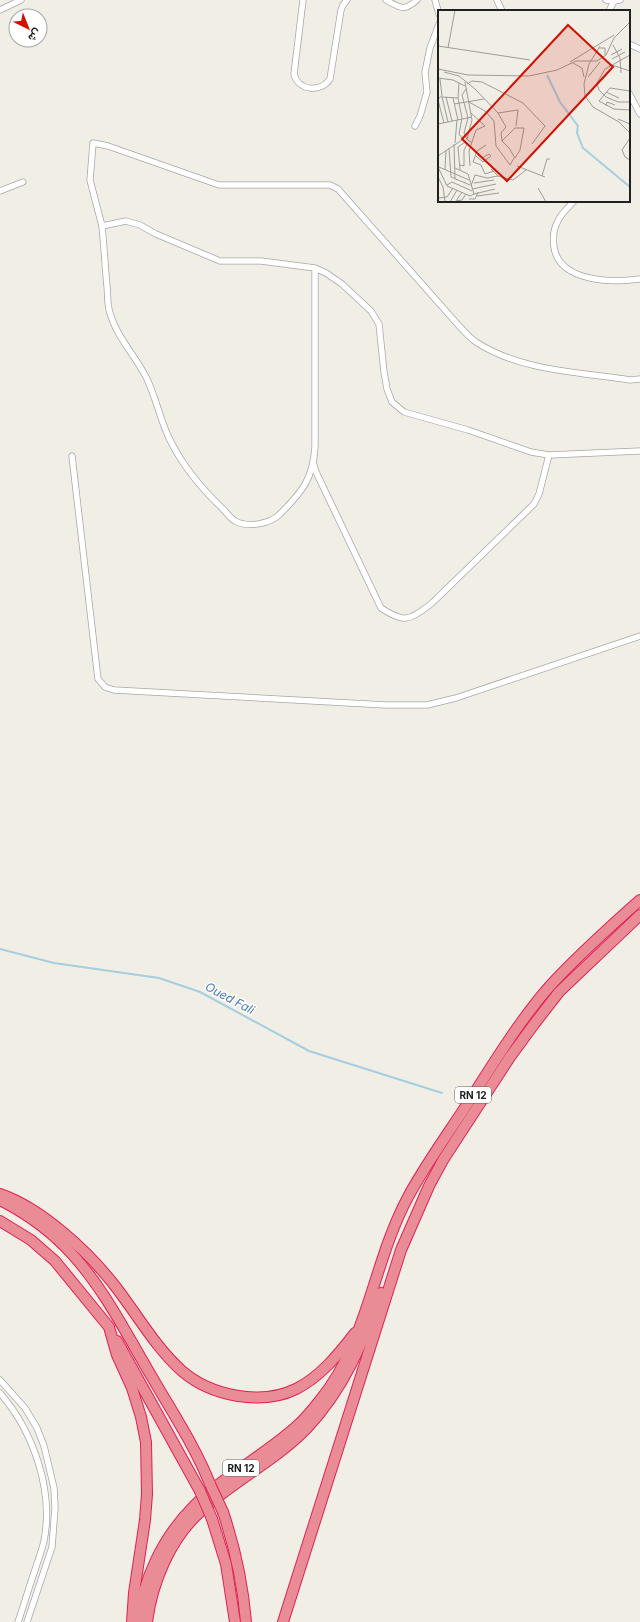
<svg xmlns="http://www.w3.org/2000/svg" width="640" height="1622" font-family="Inter,Vazirmatn,sans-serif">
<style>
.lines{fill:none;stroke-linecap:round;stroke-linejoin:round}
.stream{stroke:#a5cee0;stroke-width:2}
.street-casing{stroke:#a7a7a7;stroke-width:7}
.highway-casing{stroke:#e12154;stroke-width:12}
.street{stroke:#fff;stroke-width:5.5}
.highway{stroke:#ea8c96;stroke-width:10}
.highway-bridge-casing{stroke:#e12154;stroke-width:12;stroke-linecap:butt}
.highway-bridge{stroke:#ea8c96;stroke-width:10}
.labels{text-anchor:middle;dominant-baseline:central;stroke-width:3;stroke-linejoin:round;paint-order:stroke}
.shield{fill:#fff;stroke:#636363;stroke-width:1}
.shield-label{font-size:10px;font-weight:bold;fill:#202020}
.water-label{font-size:12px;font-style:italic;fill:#4876b4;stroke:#fff}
.inset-river{fill:none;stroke:#a5cee0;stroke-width:2}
.inset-road{fill:none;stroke:#9d9c97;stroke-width:1}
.view{fill:#d01000;fill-opacity:0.15;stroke:#d01000;stroke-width:2}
.inset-edge{fill:none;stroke:#202020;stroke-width:2}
</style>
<rect width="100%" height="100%" fill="#f1eee6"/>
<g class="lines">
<path class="stream" d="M 0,949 L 54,963 L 159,978 L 200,992 L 309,1051 L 442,1093"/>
<defs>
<g id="street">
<path d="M 303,0 L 294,74 C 298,91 321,93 330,79 L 341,10 L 343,5 L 347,0"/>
<path d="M 386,0 C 401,8 403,12 417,0"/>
<path d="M 435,0 L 439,14"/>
<path d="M 497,0 L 502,11"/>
<path d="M 606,0 L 614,1 L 620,0"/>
<path d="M 0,10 L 21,0"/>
<path d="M 609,11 L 614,1"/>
<path d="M 629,44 L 640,49"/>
<path d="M 629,93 L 640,114"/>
<path d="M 415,126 L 420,116 L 427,92 L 425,72 L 430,48 L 439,24"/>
<path d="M 0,191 L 23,182"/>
<path d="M 574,201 C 568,208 560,214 557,223 C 553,230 553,239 554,247 C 559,282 612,283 640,279"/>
<path d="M 102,226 L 90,180 L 93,143 L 108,146 L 219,185 L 330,185 L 338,189 L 460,327 C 465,332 470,338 476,342 C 520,371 579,372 630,380 L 640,379"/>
<path d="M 315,268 L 315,447 C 313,479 302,492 280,514 C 270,524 248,528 235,521 C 230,518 226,512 222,508 C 202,489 181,463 169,438 C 160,419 156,398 147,379 C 136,356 117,338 110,313 C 107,305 108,295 107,286 C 105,266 104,246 102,226 L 126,221 L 140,225 L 156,234 L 220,261 L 261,261 L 315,268 L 326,273 L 342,284 L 371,311 L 379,324 L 384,372 L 387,389 L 392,402 L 404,412 L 468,430 L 531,452 L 549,455 L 640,451"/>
<path d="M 72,456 L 98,679 L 105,687 L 114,690 L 386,705 L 427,705 L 456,698 L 640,636"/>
<path d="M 314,465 L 316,472 L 381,608 C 405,624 409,620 431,604 L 534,504 L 539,494 L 549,455"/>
<path d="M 0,1380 L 25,1408 L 37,1428 L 44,1446 L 54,1488 L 55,1508 L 52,1547 L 27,1622"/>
<path d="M 0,1393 C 33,1431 54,1490 44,1541 C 42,1550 38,1560 35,1570 C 29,1587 24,1605 18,1622"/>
</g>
<g id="highway">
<path d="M 0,1194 C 41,1208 88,1251 115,1286 C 137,1314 155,1347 182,1371 C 211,1396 261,1406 296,1389 C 320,1377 339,1354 355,1333"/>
<path d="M 2,1201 C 27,1214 53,1233 72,1254 C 105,1290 127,1335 152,1377 C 172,1412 195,1446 210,1484"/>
<path d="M 0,1221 L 31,1240 L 55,1261 L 109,1327 L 117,1355 L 132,1388 L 141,1417 L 146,1442 L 147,1494 L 145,1520 L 134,1593 L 132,1622"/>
<path d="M 117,1341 L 200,1491"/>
<path d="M 223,1512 C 235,1548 243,1585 246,1622"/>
<path d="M 212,1519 L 226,1564 L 235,1622"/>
<path d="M 138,1622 C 143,1579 163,1537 194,1506 C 225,1475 265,1455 297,1426 C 306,1418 314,1408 321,1399 C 368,1341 373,1262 408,1197 C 424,1167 445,1138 464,1109 C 491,1068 516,1025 549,987 C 577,956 609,928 640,900"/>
<path d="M 147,1622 C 152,1583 170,1539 200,1512 C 233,1481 275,1461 307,1428 C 344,1389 363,1342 381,1293"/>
<path d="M 283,1622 L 401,1250 L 429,1186 L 443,1160 L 510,1057 L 535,1023 L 559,992 L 640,915"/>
</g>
</defs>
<use href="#street" class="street-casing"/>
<use href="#highway" class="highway-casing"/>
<use href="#street" class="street"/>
<use href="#highway" class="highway"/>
<defs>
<g id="highway-bridge">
<path d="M 210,1484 L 223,1512"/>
<path d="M 200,1491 L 212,1519"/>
</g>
</defs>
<use href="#highway-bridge" class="highway-bridge-casing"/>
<use href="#highway-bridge" class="highway-bridge"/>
</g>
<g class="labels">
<g class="shield">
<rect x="455" y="1087" width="36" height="16" rx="3"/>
<rect x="223" y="1460" width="36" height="16" rx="3"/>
</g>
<g class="shield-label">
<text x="473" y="1095">RN 12</text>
<text x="241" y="1468">RN 12</text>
</g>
<g class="water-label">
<text transform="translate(230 998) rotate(28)">Oued Fali</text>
</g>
</g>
<g transform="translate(438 10)">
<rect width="192" height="192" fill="#f1eee6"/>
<path class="inset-river" d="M 109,65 L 122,92 L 140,116 L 139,123 L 145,138 L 192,177"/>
<path class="inset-road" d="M 175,35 L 182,48 L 183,63M 0,36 L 92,50M 162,36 L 151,54 L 146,74 L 147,86 L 155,97 L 181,112 L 192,123M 10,38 L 17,0M 161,38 L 167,38 L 167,45M 173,45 L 184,39M 192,45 L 167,59 L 159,73 L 161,80 L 168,87 L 180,92 L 192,92M 174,49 L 187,42M 132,52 L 176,25M 135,53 L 144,58 L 146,67M 174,55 L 192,61M 0,59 L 30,65 L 91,66 L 119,60 L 138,51 L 159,51 L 168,45 L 176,28 L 192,12M 6,62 L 21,66 L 37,79 L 60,103 L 68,117 L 63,123 L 64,130 L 64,131 L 71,138 L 77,148 L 82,140 L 86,118 L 77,118 L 64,131M 150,67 L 162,52M 0,68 L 15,70 L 27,76M 27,72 L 34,110 L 29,129 L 34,133M 29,74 L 34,71 L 44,72 L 85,93 L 107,116 L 94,134M 28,79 L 24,85 L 30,108 L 26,123 L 29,129M 192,81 L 172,78 L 161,91 L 176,99 L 192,100M 168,82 L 181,88M 8,87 L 14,111M 15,88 L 20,110M 20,88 L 21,73M 0,89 L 4,86 L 2,69M 0,90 L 6,113M 31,92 L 47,101 L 56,111 L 58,136 L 72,155 L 76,148M 16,94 L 46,89M 168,96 L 169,92 L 177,95M 60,103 L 80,100 L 78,116M 180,109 L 192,114M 10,112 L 4,87 L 20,88 L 24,108 L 21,124 L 29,135 L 26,140 L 26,156 L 22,155M 0,114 L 34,107M 192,128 L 184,140 L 187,147 L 192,150M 17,133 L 19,110M 16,134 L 17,169M 48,135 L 39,141 L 35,152 L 43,155 L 47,164 L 56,161M 11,138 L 13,167 L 32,175M 0,146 L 24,130M 38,146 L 45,152 L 53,146 L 51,144 L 44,148 L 38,143M 32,156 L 31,141 L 38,120 L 47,116 L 33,103M 79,156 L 107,167M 0,157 L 9,176 L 32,186 L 36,184M 1,157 L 31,170M 17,158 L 30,164 L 36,184 L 57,179M 7,159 L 8,140M 22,160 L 20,137 L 27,132M 60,166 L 75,170 L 88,160M 104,166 L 109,149 L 112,149M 0,167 L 5,177 L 7,192M 36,173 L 56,170M 9,175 L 14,172 L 34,181M 33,176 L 37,165 L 49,168 L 60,166 L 53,159M 100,178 L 108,192M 34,179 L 58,174M 24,182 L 18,191 L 24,190 L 28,184M 39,186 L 61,183M 0,188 L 9,187 L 15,178M 31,189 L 37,189 L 40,182M 12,192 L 19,180"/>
<path class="view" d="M 130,15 L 175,57 L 69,171 L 24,129 Z"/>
<rect width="192" height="192" class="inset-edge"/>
</g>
<g transform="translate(28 28) rotate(137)"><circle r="19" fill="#ffffff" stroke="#a6a6a6"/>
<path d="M0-3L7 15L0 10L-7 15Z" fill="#d01000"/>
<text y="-6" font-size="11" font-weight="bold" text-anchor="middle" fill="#202020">ش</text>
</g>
</svg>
